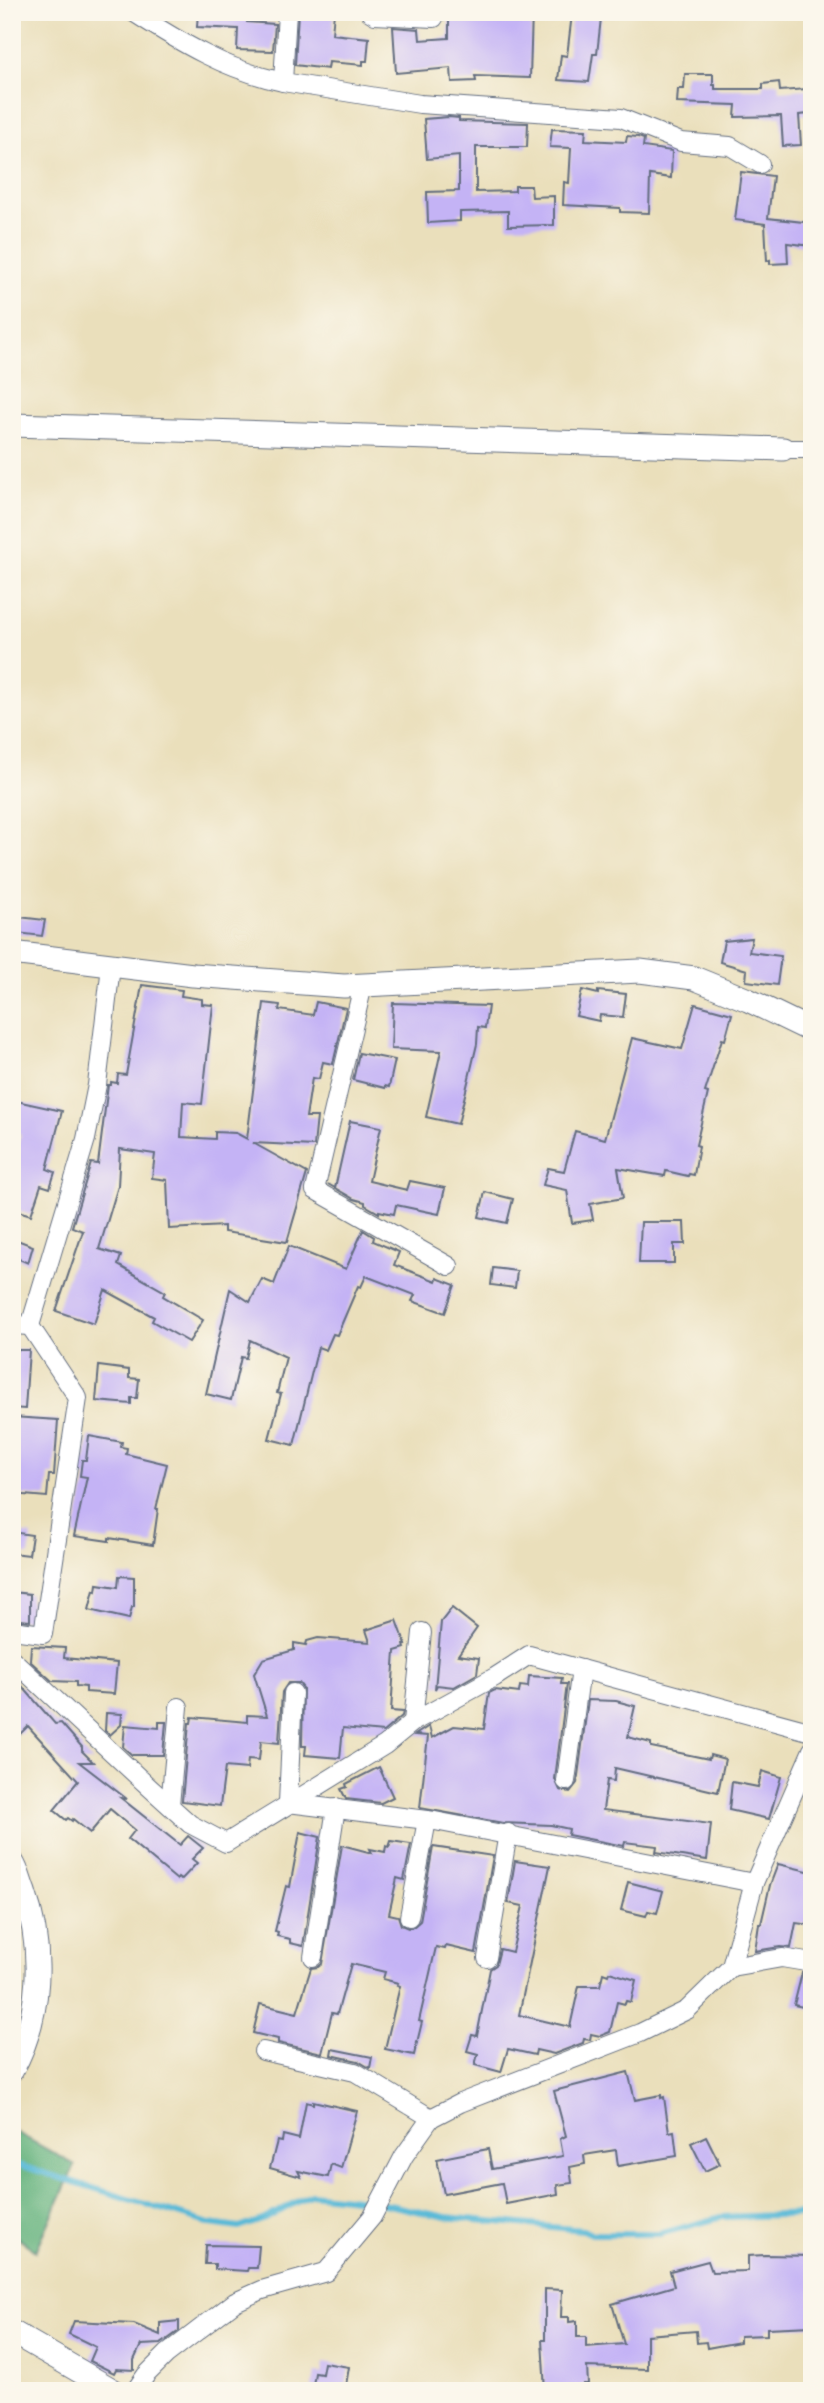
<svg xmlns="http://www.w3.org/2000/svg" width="824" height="2403" font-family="'IM FELL Great Primer',serif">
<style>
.forest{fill:#64b27d;stroke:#40706e;stroke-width:2}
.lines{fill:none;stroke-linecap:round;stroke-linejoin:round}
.stream{stroke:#58b9d7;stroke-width:6}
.building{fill:#c4b3f5}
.minor-casing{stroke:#636d7f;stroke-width:20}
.tertiary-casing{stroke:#636d7f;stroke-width:25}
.minor{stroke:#fff;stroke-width:18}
.tertiary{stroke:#fff;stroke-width:23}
</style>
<rect width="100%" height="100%" fill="#fbf7ec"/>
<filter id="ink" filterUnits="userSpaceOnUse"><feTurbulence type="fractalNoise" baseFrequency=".0143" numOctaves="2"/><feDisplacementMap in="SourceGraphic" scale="14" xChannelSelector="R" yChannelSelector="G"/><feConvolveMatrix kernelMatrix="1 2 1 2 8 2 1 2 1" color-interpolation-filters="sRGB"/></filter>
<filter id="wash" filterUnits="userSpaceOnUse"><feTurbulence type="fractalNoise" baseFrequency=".00686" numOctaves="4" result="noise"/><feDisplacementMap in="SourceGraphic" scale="28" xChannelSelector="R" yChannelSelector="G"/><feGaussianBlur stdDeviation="1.57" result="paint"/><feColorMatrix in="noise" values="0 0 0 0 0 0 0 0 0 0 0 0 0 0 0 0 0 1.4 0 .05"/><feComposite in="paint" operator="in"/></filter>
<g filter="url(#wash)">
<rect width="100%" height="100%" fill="#eadfbb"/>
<path class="forest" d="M 12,2130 L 75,2165 L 36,2251 L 12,2234 Z"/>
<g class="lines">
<path class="stream" d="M 12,2163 L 210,2224 L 239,2228 L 265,2219 L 311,2194 L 365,2200 L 446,2217 L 583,2230 L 592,2234 L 659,2234 L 722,2217 L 812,2214"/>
</g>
<g id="blocks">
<g class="building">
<path d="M 198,12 L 248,12 L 247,22 L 275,24 L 273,51 L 237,50 L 238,29 L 197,27 Z"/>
<path d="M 298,12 L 334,12 L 332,34 L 369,38 L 367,61 L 363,61 L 363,65 L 329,62 L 328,69 L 295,65 Z"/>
<path d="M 449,12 L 532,12 L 530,78 L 475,76 L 476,81 L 452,82 L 451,68 L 396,73 L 393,27 L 419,29 L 420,40 L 449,38 Z"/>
<path d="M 572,14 L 601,18 L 597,54 L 593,54 L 589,82 L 558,80 L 561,55 L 567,56 Z"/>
<path d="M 685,74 L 713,74 L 713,85 L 715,85 L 715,89 L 763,89 L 763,84 L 779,82 L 780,91 L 807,89 L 809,114 L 799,115 L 801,145 L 783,146 L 781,116 L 735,117 L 736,105 L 677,103 L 678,89 L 684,89 Z"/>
<path d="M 449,117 L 459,118 L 459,121 L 528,123 L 527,147 L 476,147 L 476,192 L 515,191 L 515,186 L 531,186 L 532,197 L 554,196 L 554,225 L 508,226 L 508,211 L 460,212 L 460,221 L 428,223 L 427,192 L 459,191 L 459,156 L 427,159 L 424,119 Z"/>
<path d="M 552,129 L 586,130 L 585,140 L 626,142 L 627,136 L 638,137 L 644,139 L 643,147 L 672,151 L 671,178 L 650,175 L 649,213 L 620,212 L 620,208 L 563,205 L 564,182 L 569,183 L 571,148 L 550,147 Z"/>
<path d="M 741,172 L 773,176 L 768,218 L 812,223 L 812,246 L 787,243 L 788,263 L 770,264 L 770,260 L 767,261 L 765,224 L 735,220 Z"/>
<path d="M 19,917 L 45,920 L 42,936 L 17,933 Z"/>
<path d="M 752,938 L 749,952 L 781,956 L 777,985 L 746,981 L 747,970 L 720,962 L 724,941 Z"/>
<path d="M 142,985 L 182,990 L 181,996 L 202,999 L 202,1004 L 213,1005 L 202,1104 L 183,1102 L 181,1137 L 215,1139 L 215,1132 L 236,1133 L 247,1139 L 264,1003 L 280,1005 L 279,1010 L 313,1015 L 316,1002 L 346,1008 L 333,1064 L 323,1062 L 319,1079 L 312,1078 L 306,1117 L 317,1117 L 314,1146 L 253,1143 L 307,1173 L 287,1242 L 224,1232 L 224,1226 L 169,1229 L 167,1180 L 152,1178 L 155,1154 L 120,1149 L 118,1186 L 99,1249 L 121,1256 L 118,1265 L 165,1292 L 163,1296 L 203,1320 L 189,1342 L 152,1321 L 154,1317 L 105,1290 L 94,1324 L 56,1311 L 83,1231 L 72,1227 L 91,1163 L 98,1164 L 108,1085 L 111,1085 L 111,1082 L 117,1083 L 118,1074 L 126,1075 Z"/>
<path d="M 582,990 L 598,994 L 598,991 L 626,994 L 623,1017 L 600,1015 L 599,1021 L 576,1016 Z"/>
<path d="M 393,1003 L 488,1006 L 485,1028 L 478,1027 L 477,1044 L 458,1124 L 426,1117 L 441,1051 L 391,1049 Z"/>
<path d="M 695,1004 L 732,1014 L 725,1040 L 722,1039 L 705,1092 L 708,1093 L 696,1145 L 699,1146 L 694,1175 L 689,1174 L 688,1176 L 666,1171 L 665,1176 L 618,1168 L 623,1198 L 590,1204 L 593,1220 L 572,1223 L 567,1190 L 543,1185 L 548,1168 L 564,1171 L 575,1131 L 605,1139 L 632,1038 L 682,1049 Z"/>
<path d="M 359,1053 L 395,1060 L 389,1087 L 385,1086 L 385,1088 L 353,1080 Z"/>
<path d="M 12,1100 L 62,1111 L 47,1169 L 55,1172 L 50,1188 L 41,1185 L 31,1215 L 12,1209 L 12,1161 L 21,1134 L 12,1132 Z"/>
<path d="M 350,1121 L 381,1127 L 369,1181 L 407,1190 L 410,1181 L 445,1188 L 439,1214 L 396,1205 L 394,1214 L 379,1211 L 379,1213 L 365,1205 L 365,1202 L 354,1199 L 328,1184 L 335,1188 Z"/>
<path d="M 485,1192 L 513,1199 L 507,1223 L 479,1217 Z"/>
<path d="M 641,1222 L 684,1222 L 685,1244 L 674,1244 L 674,1263 L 639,1263 Z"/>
<path d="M 363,1230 L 374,1237 L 373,1241 L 399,1252 L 394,1265 L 436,1281 L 437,1278 L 455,1285 L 445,1313 L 412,1301 L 415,1295 L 366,1276 L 361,1287 L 358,1286 L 337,1335 L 333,1334 L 326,1350 L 318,1347 L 294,1445 L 269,1439 L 281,1394 L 277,1393 L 286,1357 L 250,1340 L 246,1358 L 241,1357 L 231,1400 L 206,1394 L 230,1289 L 250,1302 L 262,1279 L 274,1284 L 289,1246 L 346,1269 Z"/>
<path d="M 12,1238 L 33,1246 L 28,1263 L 12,1256 Z"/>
<path d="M 493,1268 L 517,1271 L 515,1288 L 491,1285 Z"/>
<path d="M 12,1350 L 29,1350 L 25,1409 L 12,1408 Z"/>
<path d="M 99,1366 L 129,1370 L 129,1378 L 139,1379 L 137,1398 L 131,1398 L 131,1404 L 96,1401 Z"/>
<path d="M 12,1417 L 58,1420 L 54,1475 L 49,1475 L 47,1497 L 12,1494 Z"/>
<path d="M 89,1436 L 122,1442 L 121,1447 L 127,1448 L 126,1454 L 167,1464 L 156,1509 L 158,1509 L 153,1545 L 109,1538 L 109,1541 L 74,1536 L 87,1477 L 80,1476 L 82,1460 L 86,1460 Z"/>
<path d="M 12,1532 L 32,1535 L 29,1555 L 12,1553 Z"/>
<path d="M 119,1576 L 134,1577 L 134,1607 L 132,1607 L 129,1619 L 89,1610 L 94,1590 L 96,1591 L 97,1584 L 118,1587 Z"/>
<path d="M 12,1592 L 30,1594 L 30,1621 L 12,1619 Z"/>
<path d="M 452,1608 L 477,1628 L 458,1655 L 479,1658 L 477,1674 L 454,1687 L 437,1685 L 435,1689 L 441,1622 Z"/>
<path d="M 397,1620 L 406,1645 L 404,1645 L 405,1648 L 395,1651 L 391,1711 L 403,1712 L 402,1716 L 383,1732 L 343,1728 L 340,1758 L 305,1755 L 306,1746 L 302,1746 L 303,1688 L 299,1683 L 288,1683 L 282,1692 L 279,1743 L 261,1741 L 259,1760 L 248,1759 L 247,1769 L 225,1767 L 220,1806 L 182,1801 L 189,1723 L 191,1723 L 192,1717 L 247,1722 L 247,1715 L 267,1716 L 254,1674 L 263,1659 L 294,1650 L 294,1643 L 306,1645 L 307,1641 L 318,1638 L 370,1642 L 366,1630 Z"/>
<path d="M 31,1646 L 65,1648 L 64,1658 L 117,1663 L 114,1694 L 86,1692 L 86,1687 L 76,1686 L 76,1682 L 52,1681 L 30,1661 Z"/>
<path d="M 529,1676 L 562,1678 L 561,1684 L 567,1684 L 555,1779 L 560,1790 L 570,1792 L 577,1783 L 588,1700 L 616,1701 L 635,1706 L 628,1737 L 651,1743 L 651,1747 L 709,1759 L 710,1755 L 725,1759 L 718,1792 L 615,1768 L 614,1781 L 607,1780 L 603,1810 L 711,1824 L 707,1860 L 656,1852 L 657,1846 L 625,1842 L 624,1846 L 568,1835 L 569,1829 L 551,1825 L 503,1823 L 420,1808 L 428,1736 L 415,1735 L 429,1726 L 432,1738 L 454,1726 L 484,1729 L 489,1693 L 495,1690 L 519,1693 L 520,1686 L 528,1687 Z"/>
<path d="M 22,1686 L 55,1724 L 61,1723 L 82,1747 L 82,1751 L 93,1762 L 79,1762 L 127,1799 L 121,1798 L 180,1845 L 188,1836 L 203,1848 L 192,1859 L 197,1863 L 181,1880 L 178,1878 L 177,1880 L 128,1839 L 135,1830 L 110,1809 L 90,1833 L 73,1819 L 72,1821 L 68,1818 L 66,1820 L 54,1810 L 78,1781 L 28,1726 L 20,1734 L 12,1725 L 12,1694 Z"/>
<path d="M 106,1713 L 122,1714 L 121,1725 L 110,1735 L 105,1731 Z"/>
<path d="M 159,1722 L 166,1722 L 163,1755 L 132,1755 L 123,1747 L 125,1725 L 159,1728 Z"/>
<path d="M 379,1767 L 393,1797 L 381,1803 L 346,1799 L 341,1789 L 347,1787 L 346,1784 Z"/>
<path d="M 762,1771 L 781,1777 L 769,1819 L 729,1810 L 732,1782 L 758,1787 Z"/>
<path d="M 300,1832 L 320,1837 L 303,1946 L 290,1943 L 290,1939 L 277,1936 L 278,1932 L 275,1931 L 286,1886 L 290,1887 Z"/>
<path d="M 391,1841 L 411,1844 L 404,1880 L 397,1878 L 389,1914 L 398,1916 L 401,1925 L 408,1928 L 413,1927 L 420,1921 L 433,1847 L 493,1856 L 476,1953 L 446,1946 L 445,1949 L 436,1947 L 419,2021 L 422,2022 L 414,2055 L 385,2049 L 400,1986 L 397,1985 L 398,1983 L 383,1979 L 385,1972 L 351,1964 L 337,2014 L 332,2013 L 322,2053 L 278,2043 L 278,2039 L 253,2033 L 260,2004 L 297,2013 L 311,1968 L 318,1967 L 322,1964 L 342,1845 L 372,1853 L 370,1849 L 385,1852 L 386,1846 L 389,1847 Z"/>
<path d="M 515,1861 L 550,1866 L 519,2015 L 570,2027 L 579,1986 L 600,1986 L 603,1973 L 608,1975 L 609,1972 L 636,1980 L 631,2002 L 626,2001 L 625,2004 L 617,2002 L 610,2032 L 600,2036 L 591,2034 L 590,2040 L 584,2039 L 583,2043 L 554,2054 L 536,2050 L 535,2055 L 508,2049 L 501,2072 L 475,2065 L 478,2054 L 467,2051 L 472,2035 L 477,2036 L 490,1969 L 496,1965 L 500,1949 L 512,1952 L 523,1906 L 508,1903 Z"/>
<path d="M 778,1864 L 812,1872 L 812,1925 L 796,1923 L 791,1948 L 780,1947 L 755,1951 L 759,1924 L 761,1924 L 770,1885 Z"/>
<path d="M 628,1882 L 663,1891 L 657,1913 L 648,1911 L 646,1916 L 621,1910 Z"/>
<path d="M 802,1973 L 812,1974 L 812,2009 L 794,2005 Z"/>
<path d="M 332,2049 L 372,2057 L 370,2068 L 358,2061 L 331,2055 Z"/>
<path d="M 628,2072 L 635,2100 L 661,2095 L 661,2098 L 664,2097 L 669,2132 L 674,2131 L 677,2156 L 618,2166 L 616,2150 L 584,2155 L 585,2164 L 570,2167 L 572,2183 L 557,2185 L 558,2194 L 506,2204 L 502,2183 L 444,2194 L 437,2159 L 488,2149 L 492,2169 L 563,2156 L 560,2139 L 566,2136 L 554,2091 Z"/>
<path d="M 313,2101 L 357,2111 L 341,2168 L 331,2164 L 328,2177 L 298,2171 L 301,2177 L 270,2168 L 277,2141 L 282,2142 L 283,2135 L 299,2139 L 306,2102 L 313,2104 Z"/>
<path d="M 706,2136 L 720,2164 L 705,2171 L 691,2143 Z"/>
<path d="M 206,2245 L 259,2246 L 257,2268 L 248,2268 L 247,2271 L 215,2269 L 215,2264 L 205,2264 Z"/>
<path d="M 765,2255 L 812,2256 L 812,2326 L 767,2328 L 767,2335 L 740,2336 L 740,2342 L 707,2348 L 706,2342 L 697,2343 L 696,2331 L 647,2335 L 647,2369 L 587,2367 L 588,2384 L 583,2384 L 584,2391 L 545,2391 L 542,2340 L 545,2340 L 545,2289 L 562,2290 L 561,2317 L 569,2317 L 569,2322 L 577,2321 L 577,2337 L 586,2337 L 586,2347 L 624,2344 L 612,2304 L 674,2286 L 670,2271 L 708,2261 L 712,2272 L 748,2271 L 748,2256 Z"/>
<path d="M 74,2321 L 134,2324 L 160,2335 L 160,2323 L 179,2321 L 179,2331 L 161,2344 L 141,2345 L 134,2360 L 134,2370 L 116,2369 L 114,2373 L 90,2361 L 96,2347 L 69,2334 Z"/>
<path d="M 324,2363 L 349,2367 L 345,2391 L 312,2391 L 315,2373 L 322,2374 Z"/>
</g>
</g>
</g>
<g filter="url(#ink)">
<use href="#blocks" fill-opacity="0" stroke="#636d7f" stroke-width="2"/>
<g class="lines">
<defs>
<g id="minor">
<path d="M 133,12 C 181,43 226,70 283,82 L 287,12"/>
<path d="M 370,12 L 375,15 L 434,18"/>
<path d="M 283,82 L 420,104 L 621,118 L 681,142 L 730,146 L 760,164"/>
<path d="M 783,449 L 812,449"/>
<path d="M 363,985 L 315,1190 L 449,1266"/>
<path d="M 12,1325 L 30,1326"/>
<path d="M 30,1326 L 86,1139 L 97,1085 L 111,966"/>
<path d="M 12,1630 L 43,1634 L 78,1398 L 30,1326"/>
<path d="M 12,1659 L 149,1787 L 190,1824 L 226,1843 L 385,1745 L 413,1722 L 495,1677 L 529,1655 L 812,1732"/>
<path d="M 413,1722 L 422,1632"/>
<path d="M 566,1781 L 581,1669"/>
<path d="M 288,1803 L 435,1821 L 754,1883"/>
<path d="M 288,1803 L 293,1693"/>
<path d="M 170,1805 L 179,1707"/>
<path d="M 409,1917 L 427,1820"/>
<path d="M 313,1957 L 336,1808"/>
<path d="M 487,1958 L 508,1833"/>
<path d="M 731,1967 L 782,1958 L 812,1963"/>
<path d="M 263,2051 L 355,2072 L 431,2118"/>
<path d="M 135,2391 L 146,2375 L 167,2354 L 235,2302 L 262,2290 L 326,2272 L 372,2217 L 404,2156 L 431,2118 L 460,2103 L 640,2033 L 687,2010 L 731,1967 L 754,1883 L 812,1750"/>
</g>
<g id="tertiary">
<path d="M 12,425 L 783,449"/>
<path d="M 12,953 L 193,975 L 344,986 L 640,971 L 694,978 L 748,1000 L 812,1031"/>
<path d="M 12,1862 C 18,1871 20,1882 24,1892 C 44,1948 42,2016 12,2070"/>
<path d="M 12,2332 L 114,2391"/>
</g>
</defs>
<use href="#minor" class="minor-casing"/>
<use href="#tertiary" class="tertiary-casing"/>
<use href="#minor" class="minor"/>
<use href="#tertiary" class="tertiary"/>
</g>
</g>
<rect width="824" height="2403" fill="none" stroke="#fbf7ec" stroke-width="42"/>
</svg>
